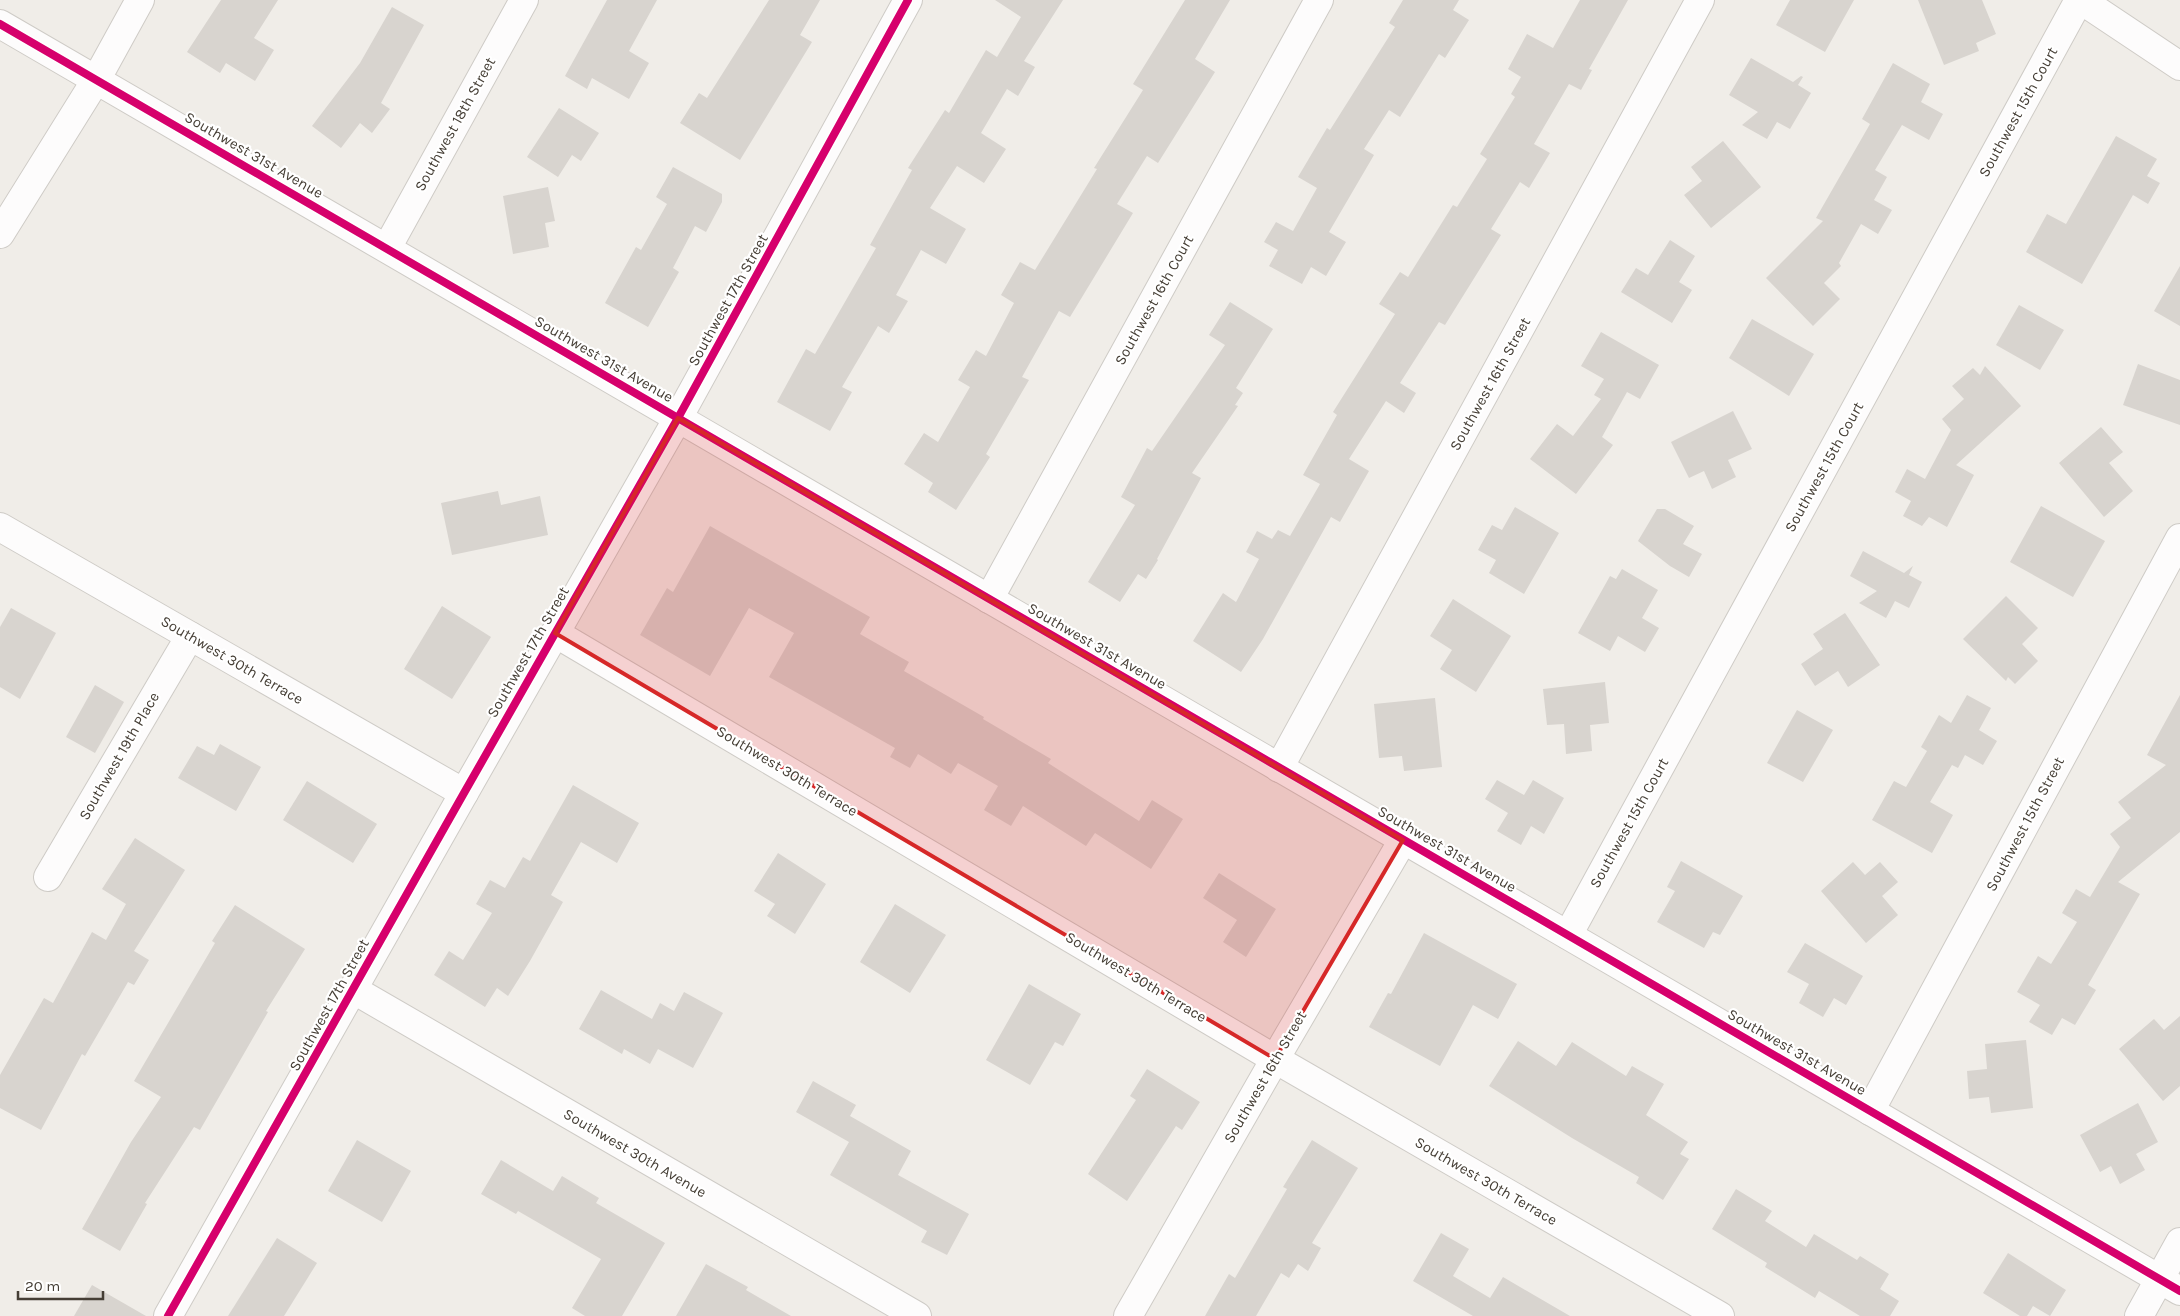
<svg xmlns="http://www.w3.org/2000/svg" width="2180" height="1316" font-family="Karla,sans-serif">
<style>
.building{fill:#d8d4cf}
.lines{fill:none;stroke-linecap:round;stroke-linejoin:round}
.minor-casing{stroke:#cecbc6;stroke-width:30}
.minor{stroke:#fdfcfc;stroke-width:28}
.cycleway-casing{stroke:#fff;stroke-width:11}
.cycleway{stroke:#d6006c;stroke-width:8}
.marked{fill:#d62828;fill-opacity:0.2;stroke:#d62828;stroke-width:4;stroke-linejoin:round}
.labels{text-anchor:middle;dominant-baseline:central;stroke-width:4.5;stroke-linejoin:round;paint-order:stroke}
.street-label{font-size:15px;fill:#453e35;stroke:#fff}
</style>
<rect width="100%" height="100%" fill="#f0ede8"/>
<g class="building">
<path d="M 221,0 L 278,0 L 254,38 L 274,50 L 255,81 L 226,63 L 220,73 L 187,52 Z"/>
<path d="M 607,0 L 657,0 L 629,51 L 649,63 L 629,99 L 592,78 L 587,89 L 565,76 Z"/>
<path d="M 769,0 L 820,0 L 800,35 L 812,42 L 740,160 L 680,123 L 699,93 L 707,98 Z"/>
<path d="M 995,0 L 1063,0 L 1024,61 L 1035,67 L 1018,96 L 1007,89 L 981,133 L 1006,149 L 984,183 L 957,166 L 930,208 L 966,229 L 946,264 L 921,250 L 896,295 L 908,301 L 889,333 L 878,326 L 842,387 L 852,392 L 830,431 L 777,402 L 806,349 L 815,354 L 876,248 L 870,245 L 912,170 L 908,168 L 945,110 L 949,113 L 986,50 L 997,57 L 1021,17 Z"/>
<path d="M 1185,0 L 1230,0 L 1195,59 L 1215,72 L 1158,163 L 1147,156 L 1117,204 L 1133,213 L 1070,317 L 1059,311 L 1022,377 L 1029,380 L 986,454 L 990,457 L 956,510 L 928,492 L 933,483 L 904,464 L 924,433 L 938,442 L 970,387 L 958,380 L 976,350 L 986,356 L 1014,303 L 1001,295 L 1020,262 L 1035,270 L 1097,169 L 1094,168 L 1143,90 L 1133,84 Z"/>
<path d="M 1403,0 L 1459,0 L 1453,10 L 1469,20 L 1445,58 L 1439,54 L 1400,117 L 1389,110 L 1364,149 L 1374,155 L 1329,232 L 1346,242 L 1326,276 L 1311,267 L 1302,284 L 1269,266 L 1278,250 L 1264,242 L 1276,222 L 1293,231 L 1317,188 L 1298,177 L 1327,128 L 1330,130 L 1395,27 L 1389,23 Z"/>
<path d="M 1580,0 L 1628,0 L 1589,69 L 1592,70 L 1581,90 L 1569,84 L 1534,144 L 1550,153 L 1529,188 L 1520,182 L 1491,229 L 1501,235 L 1445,325 L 1439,322 L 1400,383 L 1416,393 L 1404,413 L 1386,401 L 1349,459 L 1369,471 L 1340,522 L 1331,517 L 1263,639 L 1241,672 L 1193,641 L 1223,593 L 1236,602 L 1259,559 L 1246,552 L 1257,531 L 1272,539 L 1278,530 L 1290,536 L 1320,484 L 1303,475 L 1337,415 L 1333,412 L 1395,314 L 1379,304 L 1400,272 L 1408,277 L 1453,205 L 1457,207 L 1487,159 L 1480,154 L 1515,97 L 1511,94 L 1521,77 L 1508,69 L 1527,34 L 1553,48 Z"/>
<path d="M 1790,0 L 1854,0 L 1825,52 L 1776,25 Z"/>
<path d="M 1918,0 L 1982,0 L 1996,34 L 1976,43 L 1979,51 L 1944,65 Z"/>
<path d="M 392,7 L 424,25 L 381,103 L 390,109 L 372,133 L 360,123 L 341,148 L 312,126 L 360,63 Z"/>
<path d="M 1751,58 L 1793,82 L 1801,76 L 1803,77 L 1798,85 L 1811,93 L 1790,129 L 1777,122 L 1767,139 L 1742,125 L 1758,112 L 1729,95 Z"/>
<path d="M 1893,63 L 1930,84 L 1921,102 L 1943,114 L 1929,140 L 1902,125 L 1875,170 L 1887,177 L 1874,200 L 1892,210 L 1878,234 L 1861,224 L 1839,263 L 1841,266 L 1824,283 L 1840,299 L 1813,326 L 1766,278 L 1823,221 L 1816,218 L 1870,124 L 1862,119 Z"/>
<path d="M 559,108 L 599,133 L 581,161 L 572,155 L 558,177 L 527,157 Z"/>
<path d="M 2116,136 L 2157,159 L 2147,176 L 2160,183 L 2148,204 L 2133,195 L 2082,284 L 2026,252 L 2047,214 L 2066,224 Z"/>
<path d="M 1723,141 L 1761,187 L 1711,228 L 1684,195 L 1702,181 L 1691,167 Z"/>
<path d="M 673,167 L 722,194 L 722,202 L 706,232 L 695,226 L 673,268 L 679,272 L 648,327 L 605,303 L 636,247 L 641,250 L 667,204 L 656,197 Z"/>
<path d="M 548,187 L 555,221 L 545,223 L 549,247 L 513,254 L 503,196 Z"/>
<path d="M 1670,240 L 1695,256 L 1679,282 L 1692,290 L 1672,323 L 1621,292 L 1636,268 L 1648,275 Z"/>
<path d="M 2180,266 L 2180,326 L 2154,311 Z"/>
<path d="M 1230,302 L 1273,329 L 1236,388 L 1243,393 L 1235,405 L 1238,406 L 1192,473 L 1201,478 L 1157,559 L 1158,560 L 1146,579 L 1138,574 L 1120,602 L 1088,582 L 1135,505 L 1121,497 L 1147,448 L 1152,451 L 1225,345 L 1209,335 Z"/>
<path d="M 2019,305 L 2064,330 L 2040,370 L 1996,345 Z"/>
<path d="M 1752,319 L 1814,354 L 1789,396 L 1729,358 Z"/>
<path d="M 1601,332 L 1659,365 L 1640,399 L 1627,392 L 1602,437 L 1613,445 L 1576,494 L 1530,459 L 1557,424 L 1573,436 L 1601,399 L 1594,395 L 1604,379 L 1581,366 Z"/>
<path d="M 2138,364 L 2180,380 L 2180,425 L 2123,405 Z"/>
<path d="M 1985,366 L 2021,406 L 1956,465 L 1974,475 L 1947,527 L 1929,517 L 1922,526 L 1903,516 L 1911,501 L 1895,492 L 1907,469 L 1925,479 L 1951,430 L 1942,419 L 1964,399 L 1952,386 L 1973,368 L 1980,375 Z"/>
<path d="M 1733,411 L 1752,449 L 1728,460 L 1736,477 L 1712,489 L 1704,471 L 1689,478 L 1671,442 Z"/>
<path d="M 2101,427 L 2123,452 L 2109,463 L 2133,491 L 2104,517 L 2059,463 Z"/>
<path d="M 498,491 L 501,505 L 540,496 L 548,535 L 452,555 L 441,503 Z"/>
<path d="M 2041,506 L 2105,541 L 2073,597 L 2010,562 Z"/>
<path d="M 1515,507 L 1559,533 L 1524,594 L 1489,573 L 1496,560 L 1478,550 L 1492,525 L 1502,530 Z"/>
<path d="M 1657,509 L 1665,509 L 1694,526 L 1683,544 L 1702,554 L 1689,577 L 1670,566 L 1638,541 Z"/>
<path d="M 710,526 L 870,617 L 860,634 L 909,662 L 904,671 L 984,717 L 983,719 L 1051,759 L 1048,763 L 1139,821 L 1152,800 L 1183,819 L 1151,869 L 1095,833 L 1086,846 L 1023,806 L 1011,826 L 984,810 L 998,786 L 958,763 L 951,774 L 918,754 L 910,768 L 890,757 L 895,748 L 769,677 L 794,633 L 749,608 L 710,676 L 640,635 L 667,588 L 673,592 Z"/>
<path d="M 1863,551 L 1904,573 L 1913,566 L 1909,575 L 1922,582 L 1909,608 L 1895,601 L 1886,618 L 1859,603 L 1877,591 L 1850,576 Z"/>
<path d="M 1622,569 L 1658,590 L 1642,618 L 1659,628 L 1645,652 L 1618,636 L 1610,651 L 1578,633 L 1610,576 L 1616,579 Z"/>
<path d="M 2006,596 L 2038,628 L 2022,644 L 2038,661 L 2015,684 L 2008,677 L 2006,681 L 1963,639 Z"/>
<path d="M 1453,599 L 1511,636 L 1476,692 L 1440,669 L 1452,650 L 1430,636 Z"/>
<path d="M 442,606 L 491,637 L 452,699 L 404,669 Z"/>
<path d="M 11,608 L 56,633 L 20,699 L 0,687 L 0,627 Z"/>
<path d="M 1845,613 L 1880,665 L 1848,687 L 1838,671 L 1815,686 L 1801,664 L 1823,649 L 1813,634 Z"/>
<path d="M 1605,682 L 1609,723 L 1590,725 L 1592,751 L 1566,754 L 1564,724 L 1547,725 L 1543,689 Z"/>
<path d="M 95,685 L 124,702 L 95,753 L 66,737 Z"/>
<path d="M 1967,695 L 1991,708 L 1979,730 L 1997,741 L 1983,765 L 1965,755 L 1958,768 L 1952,765 L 1930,802 L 1953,815 L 1932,853 L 1872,820 L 1894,781 L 1906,787 L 1927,751 L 1921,747 L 1939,715 L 1951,723 Z"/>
<path d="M 2180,695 L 2180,832 L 2118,882 L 2140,894 L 2088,985 L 2096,990 L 2075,1025 L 2062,1018 L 2052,1035 L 2029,1022 L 2040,1005 L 2017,992 L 2038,956 L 2051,964 L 2077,922 L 2062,913 L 2076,889 L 2090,897 L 2120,847 L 2110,834 L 2131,818 L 2118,802 L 2166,765 L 2147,755 Z"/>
<path d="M 1435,698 L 1442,767 L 1404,771 L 1402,756 L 1379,758 L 1374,704 Z"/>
<path d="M 1797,710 L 1833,730 L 1803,782 L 1767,763 Z"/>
<path d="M 220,744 L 261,767 L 236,811 L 178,778 L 197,746 L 214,755 Z"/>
<path d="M 1497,780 L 1524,795 L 1533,780 L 1564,798 L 1544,834 L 1531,826 L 1521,845 L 1497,831 L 1508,813 L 1485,799 Z"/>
<path d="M 307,781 L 377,824 L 353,863 L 283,820 Z"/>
<path d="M 573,785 L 639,823 L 617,863 L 581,842 L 551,895 L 563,902 L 530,961 L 508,996 L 497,988 L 485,1007 L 434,975 L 449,951 L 463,960 L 492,913 L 476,904 L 490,880 L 505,888 L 523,857 L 530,861 Z"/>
<path d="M 135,838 L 185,870 L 134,951 L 149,960 L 134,985 L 128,982 L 85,1056 L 82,1054 L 41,1130 L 0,1108 L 0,1075 L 44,998 L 53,1003 L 92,932 L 106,940 L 126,904 L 102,889 Z"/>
<path d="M 778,853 L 826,884 L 795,934 L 767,916 L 775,904 L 754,891 Z"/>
<path d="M 1681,861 L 1743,896 L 1720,935 L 1713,932 L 1704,948 L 1657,922 L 1675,891 L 1667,887 Z"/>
<path d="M 1853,862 L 1865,875 L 1880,862 L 1898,882 L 1882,896 L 1898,915 L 1866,943 L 1821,891 Z"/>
<path d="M 1219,873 L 1276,909 L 1246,957 L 1223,942 L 1237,920 L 1203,898 Z"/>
<path d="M 895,904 L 946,935 L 910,993 L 860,962 Z"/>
<path d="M 235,905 L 305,949 L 266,1011 L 268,1012 L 200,1130 L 194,1127 L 145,1203 L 147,1204 L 120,1251 L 82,1229 L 131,1142 L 161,1097 L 134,1081 L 215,943 L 212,941 Z"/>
<path d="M 1424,933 L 1517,984 L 1498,1019 L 1473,1005 L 1440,1066 L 1369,1027 L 1388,993 L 1391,994 Z"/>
<path d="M 1805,943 L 1863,976 L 1846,1005 L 1834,998 L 1823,1017 L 1799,1003 L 1809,984 L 1787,972 Z"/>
<path d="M 1029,984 L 1081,1014 L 1063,1046 L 1055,1042 L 1030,1085 L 986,1060 Z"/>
<path d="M 601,990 L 652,1019 L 660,1003 L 674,1011 L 684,992 L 723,1013 L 693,1068 L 658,1049 L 650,1064 L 624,1049 L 622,1054 L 579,1029 Z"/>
<path d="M 2180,1016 L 2180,1086 L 2163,1101 L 2119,1049 L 2154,1019 L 2164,1030 Z"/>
<path d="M 2026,1040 L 2033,1108 L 1991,1113 L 1989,1097 L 1969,1099 L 1967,1071 L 1987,1069 L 1985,1044 Z"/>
<path d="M 1518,1041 L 1556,1066 L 1572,1042 L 1626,1076 L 1632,1066 L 1664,1084 L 1646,1115 L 1688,1142 L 1680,1154 L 1689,1159 L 1663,1200 L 1636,1183 L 1639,1177 L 1572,1138 L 1489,1086 Z"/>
<path d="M 1147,1069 L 1200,1102 L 1182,1130 L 1176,1126 L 1127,1201 L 1088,1174 L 1136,1100 L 1130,1096 Z"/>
<path d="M 813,1081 L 856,1105 L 850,1116 L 911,1151 L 898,1175 L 969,1214 L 947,1255 L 921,1242 L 927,1231 L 830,1175 L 849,1142 L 796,1112 Z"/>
<path d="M 2138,1103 L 2158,1142 L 2136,1154 L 2145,1170 L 2120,1184 L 2111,1166 L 2100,1172 L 2080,1135 Z"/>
<path d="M 357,1140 L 411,1171 L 382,1222 L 328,1191 Z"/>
<path d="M 1312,1140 L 1358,1168 L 1312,1243 L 1321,1248 L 1308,1271 L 1298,1264 L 1289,1278 L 1281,1273 L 1256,1316 L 1205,1316 L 1229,1274 L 1235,1278 L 1287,1189 L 1283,1187 Z"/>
<path d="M 501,1160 L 553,1191 L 562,1176 L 599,1198 L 596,1203 L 665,1243 L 622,1316 L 585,1316 L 572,1308 L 601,1259 L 518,1211 L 516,1214 L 481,1194 Z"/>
<path d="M 1736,1189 L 1772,1211 L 1765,1221 L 1806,1247 L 1814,1234 L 1857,1260 L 1860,1256 L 1889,1274 L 1880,1289 L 1899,1301 L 1890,1316 L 1860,1316 L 1819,1291 L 1815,1298 L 1765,1267 L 1767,1263 L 1712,1229 Z"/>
<path d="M 1441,1233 L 1469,1249 L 1453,1276 L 1490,1298 L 1503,1277 L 1570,1316 L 1473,1316 L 1413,1281 Z"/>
<path d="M 277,1238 L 317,1263 L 284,1316 L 228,1316 Z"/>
<path d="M 2008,1253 L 2066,1290 L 2050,1316 L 2033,1306 L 2027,1316 L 2020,1316 L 1983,1293 Z"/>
<path d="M 706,1264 L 748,1287 L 746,1290 L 791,1316 L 676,1316 Z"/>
<path d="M 92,1285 L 146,1316 L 74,1316 Z"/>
</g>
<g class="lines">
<defs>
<g id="minor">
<path d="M 2081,0 L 2180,66"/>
<path d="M 0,24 L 2180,1291"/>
<path d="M 0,234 L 96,80 L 140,0"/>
<path d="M 387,248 L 524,0"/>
<path d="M 0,527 L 464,793"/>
<path d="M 989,599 L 1319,0"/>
<path d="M 555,633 L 1275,1059 L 1720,1316"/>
<path d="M 1279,768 L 1700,0"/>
<path d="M 48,877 L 190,636"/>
<path d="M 1568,935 L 2079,0"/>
<path d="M 354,990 L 917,1316"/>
<path d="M 1870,1111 L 2180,538"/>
<path d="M 168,1316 L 464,793 L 678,418 L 908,0"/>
<path d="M 1128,1316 L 1275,1059 L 1403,840"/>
<path d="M 2139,1316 L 2180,1242"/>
</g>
</defs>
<use href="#minor" class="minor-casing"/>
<use href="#minor" class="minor"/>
<defs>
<g id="cycleway">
<path d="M 0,24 L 2180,1291"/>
<path d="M 168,1316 L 464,793 L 678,418 L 908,0"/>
</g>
</defs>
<use href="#cycleway" class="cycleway-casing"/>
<use href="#cycleway" class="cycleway"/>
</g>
<path class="marked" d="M 678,418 L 1403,840 L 1275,1059 L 555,633 Z"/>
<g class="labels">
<g class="street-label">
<text transform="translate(2018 112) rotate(-61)">Southwest 15th Court</text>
<text transform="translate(455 124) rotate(-61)">Southwest 18th Street</text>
<text transform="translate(254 155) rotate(30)">Southwest 31st Avenue</text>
<text transform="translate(728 300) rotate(-61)">Southwest 17th Street</text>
<text transform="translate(1154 300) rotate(-61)">Southwest 16th Court</text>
<text transform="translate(604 359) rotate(30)">Southwest 31st Avenue</text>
<text transform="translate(1490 384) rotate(-61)">Southwest 16th Street</text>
<text transform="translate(1824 467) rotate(-61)">Southwest 15th Court</text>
<text transform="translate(1097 646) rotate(30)">Southwest 31st Avenue</text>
<text transform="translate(528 652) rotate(-60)">Southwest 17th Street</text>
<text transform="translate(232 660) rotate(30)">Southwest 30th Terrace</text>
<text transform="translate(119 756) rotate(-60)">Southwest 19th Place</text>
<text transform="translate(787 771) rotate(31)">Southwest 30th Terrace</text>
<text transform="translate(1629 823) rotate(-61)">Southwest 15th Court</text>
<text transform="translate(2025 824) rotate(-62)">Southwest 15th Street</text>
<text transform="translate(1447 849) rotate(30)">Southwest 31st Avenue</text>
<text transform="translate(1136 977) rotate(31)">Southwest 30th Terrace</text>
<text transform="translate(329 1005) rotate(-61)">Southwest 17th Street</text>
<text transform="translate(1797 1052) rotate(30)">Southwest 31st Avenue</text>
<text transform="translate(1265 1077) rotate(-60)">Southwest 16th Street</text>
<text transform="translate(635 1153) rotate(30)">Southwest 30th Avenue</text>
<text transform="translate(1486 1181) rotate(30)">Southwest 30th Terrace</text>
</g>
</g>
<path d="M18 1291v8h85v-8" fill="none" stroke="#453e35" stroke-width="2.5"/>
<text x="25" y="1291" font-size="15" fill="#453e35" stroke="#ffffff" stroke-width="4" paint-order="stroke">20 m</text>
</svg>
